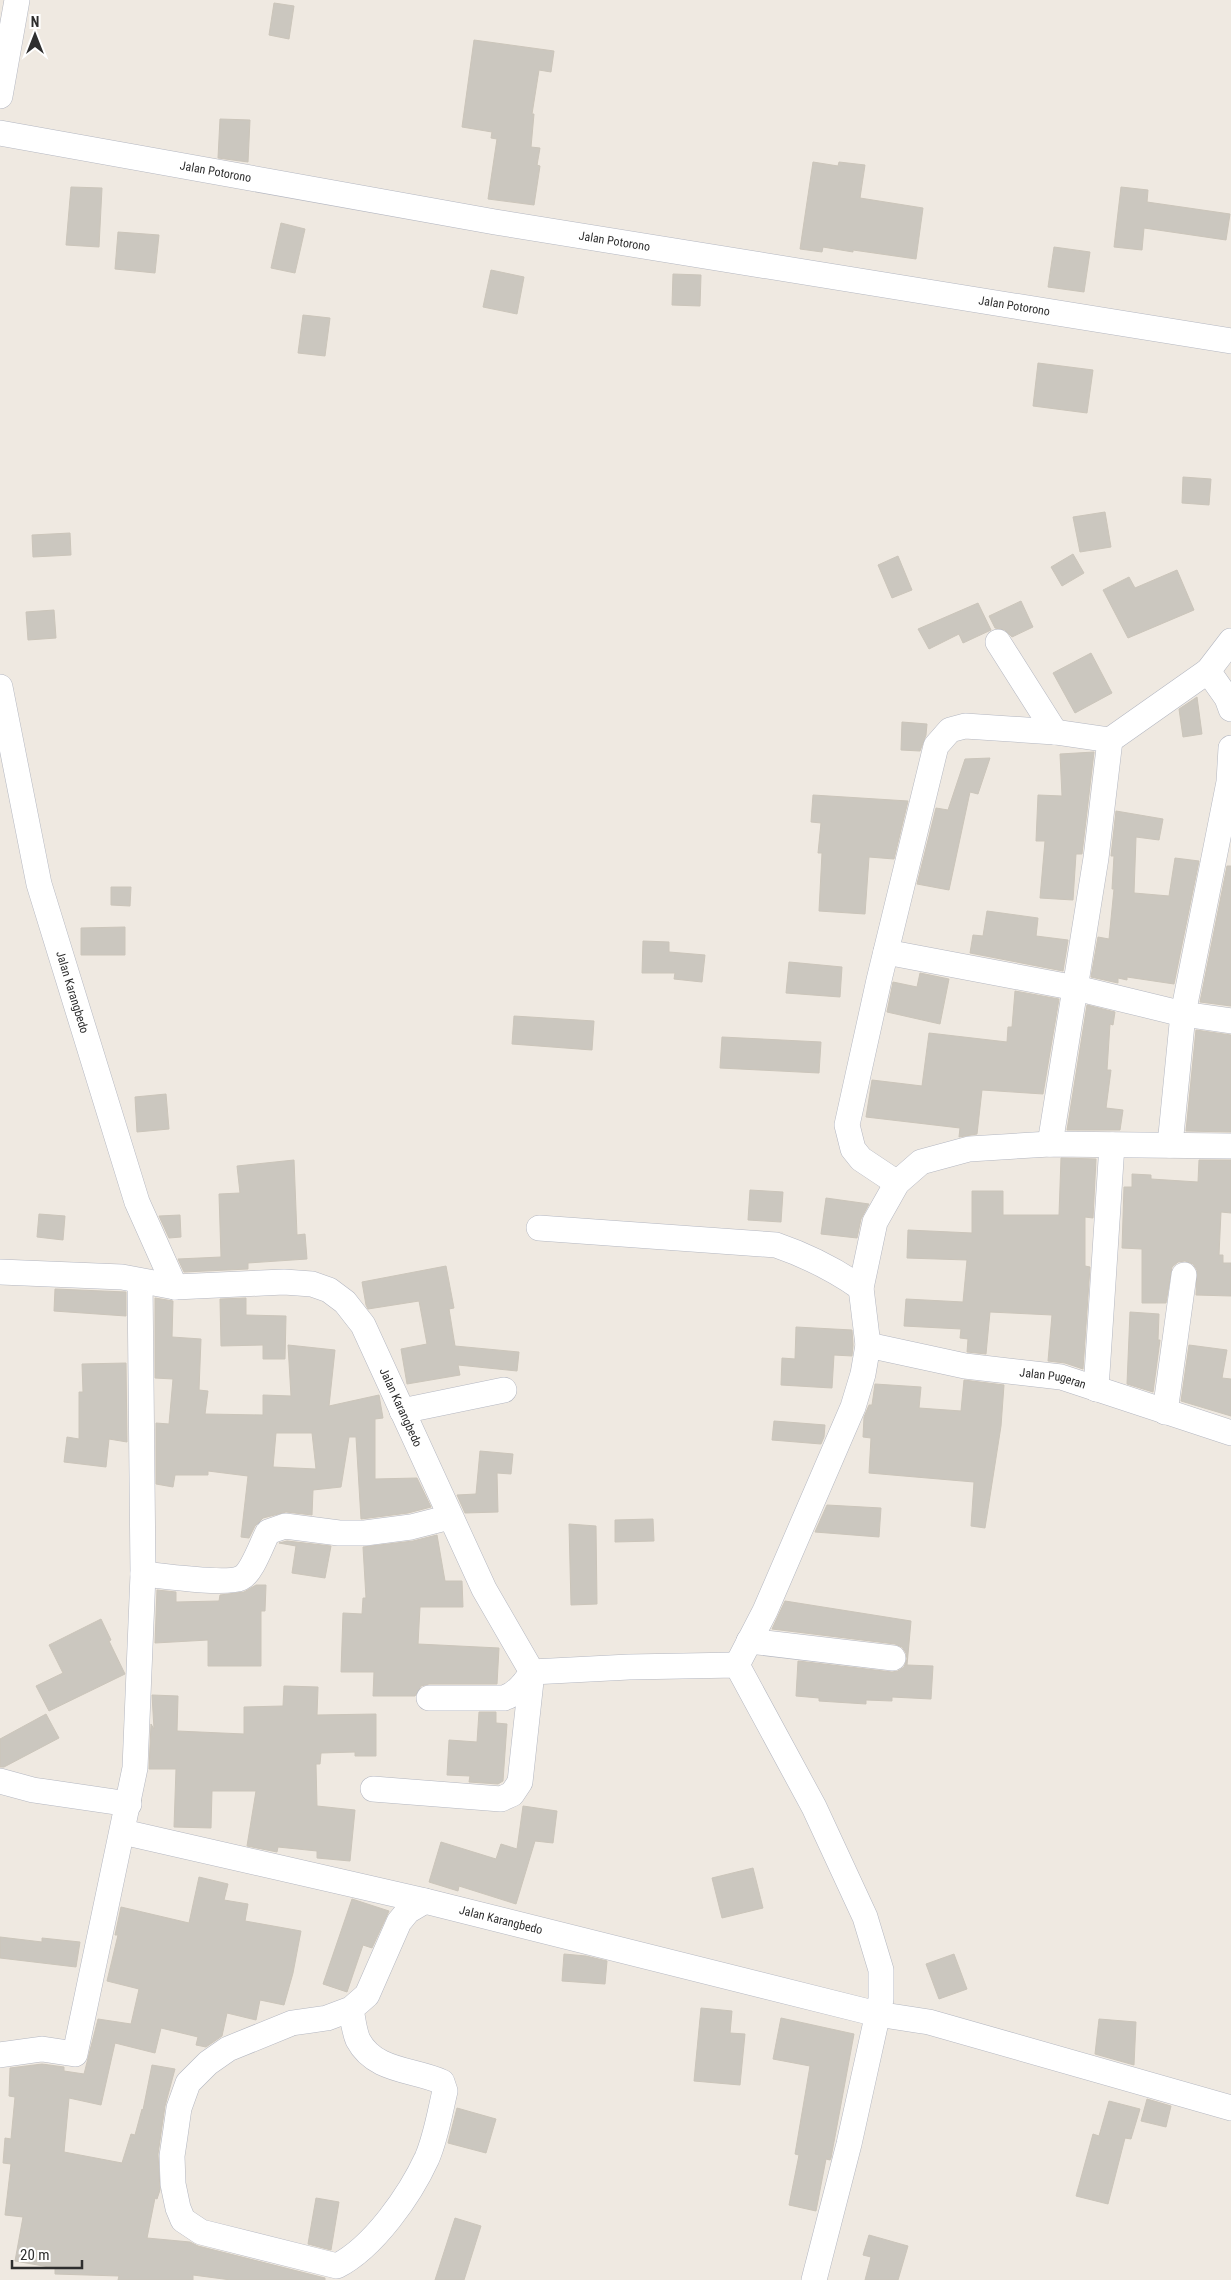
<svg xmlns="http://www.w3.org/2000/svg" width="1231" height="2280" font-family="'Roboto Condensed',sans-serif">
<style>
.building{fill:#cbc7bf;stroke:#cbc5ba;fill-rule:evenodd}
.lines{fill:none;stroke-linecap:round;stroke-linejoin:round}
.minor-casing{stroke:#b4b7c1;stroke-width:26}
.minor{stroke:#fff;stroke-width:25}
.labels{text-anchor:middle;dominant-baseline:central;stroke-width:5;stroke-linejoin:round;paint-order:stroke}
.street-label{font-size:12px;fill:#2e2e2e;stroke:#fff}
</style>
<rect width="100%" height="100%" fill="#efe9e1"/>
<g class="building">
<path d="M 274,3 L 294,6 L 289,39 L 269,35 Z"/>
<path d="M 474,40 L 554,51 L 551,72 L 539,70 L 532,114 L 534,114 L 531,147 L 540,148 L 537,165 L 540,166 L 534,205 L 488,199 L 497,139 L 491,138 L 492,132 L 462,127 Z"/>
<path d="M 220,119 L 250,120 L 248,162 L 218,158 Z"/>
<path d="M 813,162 L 838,166 L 839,162 L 865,165 L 860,198 L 923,208 L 916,259 L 853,250 L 853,252 L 823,247 L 822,252 L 800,249 Z"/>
<path d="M 71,187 L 102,188 L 99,247 L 66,245 Z"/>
<path d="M 1121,187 L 1148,190 L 1147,202 L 1230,214 L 1226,240 L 1144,228 L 1142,250 L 1114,247 Z"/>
<path d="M 281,223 L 305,229 L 295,273 L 271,268 Z"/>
<path d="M 118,232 L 159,235 L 155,273 L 115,269 Z"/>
<path d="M 1054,247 L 1090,252 L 1084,292 L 1048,287 Z"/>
<path d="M 491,270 L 524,277 L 517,314 L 483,307 Z"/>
<path d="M 673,274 L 701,275 L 700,306 L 672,305 Z"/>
<path d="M 303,315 L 330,318 L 325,356 L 298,353 Z"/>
<path d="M 1038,363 L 1093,370 L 1087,413 L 1033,406 Z"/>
<path d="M 1183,477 L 1211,479 L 1209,505 L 1182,503 Z"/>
<path d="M 1105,512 L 1111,547 L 1080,552 L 1073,517 Z"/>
<path d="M 70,533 L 71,555 L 33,557 L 32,535 Z"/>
<path d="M 1073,554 L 1084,573 L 1062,586 L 1051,567 Z"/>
<path d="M 898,556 L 912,590 L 892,598 L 878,565 Z"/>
<path d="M 1177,570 L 1194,610 L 1128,638 L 1103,590 L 1129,577 L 1135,588 Z"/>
<path d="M 1021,601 L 1033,627 L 1012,637 L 1005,630 L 995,628 L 989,616 Z"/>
<path d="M 978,603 L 991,630 L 963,643 L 959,634 L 929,649 L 918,629 Z"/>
<path d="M 54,610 L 56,638 L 28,640 L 26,612 Z"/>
<path d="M 1091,653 L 1112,693 L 1075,713 L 1053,673 Z"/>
<path d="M 1197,697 L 1202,734 L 1183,737 L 1179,709 Z"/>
<path d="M 902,722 L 927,724 L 926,735 L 920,751 L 901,750 Z"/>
<path d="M 1094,752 L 1082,854 L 1076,854 L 1073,900 L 1040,898 L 1045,841 L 1036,841 L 1038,795 L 1062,796 L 1060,754 Z"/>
<path d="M 990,758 L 978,794 L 970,792 L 949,890 L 917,884 L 936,808 L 948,810 L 965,759 Z"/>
<path d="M 813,795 L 908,801 L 894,859 L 869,857 L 865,914 L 819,911 L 822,853 L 818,853 L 821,823 L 811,822 Z"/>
<path d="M 1116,811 L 1163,819 L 1159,840 L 1136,837 L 1134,893 L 1169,896 L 1175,858 L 1199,861 L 1174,984 L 1127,977 L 1127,980 L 1118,978 L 1118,983 L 1091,977 L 1098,937 L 1109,939 L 1114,889 L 1112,889 L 1114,856 L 1111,856 Z"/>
<path d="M 1227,866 L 1231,866 L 1231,1006 L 1200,1002 Z"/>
<path d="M 111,887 L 131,887 L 130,906 L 111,905 Z"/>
<path d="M 987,911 L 1038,918 L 1036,936 L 1068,940 L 1063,971 L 970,953 L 973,935 L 983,936 Z"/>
<path d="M 125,927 L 125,955 L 81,955 L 81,928 Z"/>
<path d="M 643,941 L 669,942 L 669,952 L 705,955 L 702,982 L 674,979 L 675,973 L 642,973 Z"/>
<path d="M 789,962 L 842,967 L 840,997 L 786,993 Z"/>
<path d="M 920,973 L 949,979 L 940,1024 L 887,1012 L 893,982 L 917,987 Z"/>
<path d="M 1015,991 L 1059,999 L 1043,1094 L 982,1090 L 977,1134 L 959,1137 L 960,1128 L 866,1117 L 872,1080 L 922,1086 L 929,1033 L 1007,1042 L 1008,1027 L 1012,1027 Z"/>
<path d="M 1087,1005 L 1115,1012 L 1113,1025 L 1110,1024 L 1107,1070 L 1111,1070 L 1106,1108 L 1123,1110 L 1120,1130 L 1067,1130 Z"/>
<path d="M 514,1016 L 594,1021 L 592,1050 L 512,1044 Z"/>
<path d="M 1196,1030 L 1231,1035 L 1231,1132 L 1186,1131 Z"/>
<path d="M 722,1037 L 821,1042 L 819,1073 L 720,1068 Z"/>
<path d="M 166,1094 L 169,1129 L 137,1132 L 135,1097 Z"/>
<path d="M 1061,1158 L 1096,1159 L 1093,1218 L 1085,1217 L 1085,1266 L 1090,1267 L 1083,1369 L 1065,1363 L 1048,1361 L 1052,1315 L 990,1312 L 986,1354 L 967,1352 L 968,1339 L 960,1338 L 961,1329 L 904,1326 L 906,1299 L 963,1302 L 967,1260 L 907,1258 L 908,1230 L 972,1233 L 972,1191 L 1003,1191 L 1003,1215 L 1059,1215 Z"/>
<path d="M 294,1160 L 297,1235 L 305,1234 L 307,1259 L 248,1263 L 248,1269 L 184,1272 L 178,1259 L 221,1257 L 219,1194 L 240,1193 L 237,1166 Z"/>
<path d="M 1199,1160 L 1231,1160 L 1231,1213 L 1221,1212 L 1219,1255 L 1223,1255 L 1223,1263 L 1231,1263 L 1231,1296 L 1196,1295 L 1197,1270 L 1193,1264 L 1185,1261 L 1178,1262 L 1172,1267 L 1166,1303 L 1142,1303 L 1142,1249 L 1122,1248 L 1124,1187 L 1132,1187 L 1132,1174 L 1151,1175 L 1151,1179 L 1198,1182 Z"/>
<path d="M 750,1190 L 783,1192 L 781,1222 L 748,1220 Z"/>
<path d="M 826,1198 L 869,1204 L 861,1219 L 857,1238 L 821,1234 Z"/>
<path d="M 39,1214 L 65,1216 L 63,1240 L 37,1237 Z"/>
<path d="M 180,1215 L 181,1237 L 169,1238 L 159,1216 Z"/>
<path d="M 446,1266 L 454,1308 L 449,1309 L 455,1346 L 519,1352 L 517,1371 L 458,1365 L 460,1375 L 407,1384 L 401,1349 L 427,1344 L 419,1301 L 368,1309 L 366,1305 L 362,1282 Z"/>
<path d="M 55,1289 L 126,1292 L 126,1316 L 54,1311 Z"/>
<path d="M 155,1298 L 173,1301 L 172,1337 L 201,1339 L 199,1390 L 208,1391 L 205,1414 L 263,1415 L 263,1395 L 291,1396 L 288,1345 L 335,1350 L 329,1406 L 379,1395 L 383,1418 L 375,1419 L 375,1479 L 417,1478 L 431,1507 L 408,1513 L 361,1519 L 356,1437 L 349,1437 L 341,1487 L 313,1490 L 312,1515 L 286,1512 L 263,1518 L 255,1526 L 249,1538 L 241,1537 L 248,1476 L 208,1471 L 208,1475 L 175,1475 L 173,1487 L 156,1484 L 156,1423 L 169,1424 L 173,1379 L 155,1378 ZM 276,1433 L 312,1433 L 316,1469 L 273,1467 Z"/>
<path d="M 246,1298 L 246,1315 L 286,1316 L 285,1359 L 263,1359 L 263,1345 L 221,1346 L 220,1299 Z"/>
<path d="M 1130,1312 L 1159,1314 L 1158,1340 L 1160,1340 L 1153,1392 L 1127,1384 Z"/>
<path d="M 796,1327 L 852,1330 L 853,1345 L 852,1356 L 834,1355 L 832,1388 L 781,1385 L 782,1358 L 795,1359 Z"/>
<path d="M 1189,1345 L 1227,1350 L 1222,1378 L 1231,1379 L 1231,1416 L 1181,1401 Z"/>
<path d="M 126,1363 L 127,1442 L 109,1439 L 106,1467 L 64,1462 L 67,1437 L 79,1439 L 79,1392 L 83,1392 L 82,1364 Z"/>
<path d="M 964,1380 L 1004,1385 L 1001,1426 L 985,1528 L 971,1526 L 974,1482 L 869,1473 L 871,1438 L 863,1437 L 864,1417 L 869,1405 L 872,1405 L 875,1384 L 921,1387 L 919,1408 L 961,1411 Z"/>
<path d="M 774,1421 L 825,1425 L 824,1437 L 821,1444 L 772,1440 Z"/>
<path d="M 480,1451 L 513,1454 L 511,1474 L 497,1473 L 498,1512 L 465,1513 L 457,1495 L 476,1494 Z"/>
<path d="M 827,1505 L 881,1508 L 879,1537 L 815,1532 Z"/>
<path d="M 653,1519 L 654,1541 L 615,1542 L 615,1520 Z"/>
<path d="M 569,1524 L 596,1526 L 597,1604 L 571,1605 Z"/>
<path d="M 437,1535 L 445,1581 L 462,1581 L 463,1607 L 420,1607 L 418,1644 L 499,1648 L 497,1684 L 429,1684 L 421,1686 L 415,1696 L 373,1696 L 374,1672 L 341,1672 L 343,1613 L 362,1614 L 363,1598 L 366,1598 L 363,1547 L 413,1541 Z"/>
<path d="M 287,1541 L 331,1546 L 325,1578 L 292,1573 L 296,1546 L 279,1543 Z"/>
<path d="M 256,1585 L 266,1585 L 265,1611 L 261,1611 L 261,1666 L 208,1666 L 208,1640 L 155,1643 L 157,1590 L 176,1592 L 176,1602 L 219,1601 L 220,1595 L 244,1592 Z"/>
<path d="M 785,1601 L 911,1621 L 907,1665 L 933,1666 L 931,1699 L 892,1697 L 892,1701 L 866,1700 L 866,1704 L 819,1701 L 819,1698 L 796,1696 L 798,1661 L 892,1672 L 898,1671 L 904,1667 L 907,1659 L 906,1653 L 902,1647 L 895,1644 L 772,1629 Z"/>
<path d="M 101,1619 L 111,1640 L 109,1641 L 125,1674 L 49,1711 L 36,1686 L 63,1673 L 49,1645 Z"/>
<path d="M 284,1686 L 318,1687 L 317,1715 L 376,1714 L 376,1756 L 355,1756 L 355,1752 L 321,1753 L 320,1764 L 316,1764 L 317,1806 L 355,1810 L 350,1861 L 317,1858 L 317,1851 L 278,1847 L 277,1852 L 247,1846 L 256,1791 L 212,1791 L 211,1828 L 174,1827 L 176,1769 L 149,1769 L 151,1724 L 154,1729 L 152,1695 L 178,1696 L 177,1731 L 244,1734 L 244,1707 L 283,1706 Z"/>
<path d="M 479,1712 L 496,1712 L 496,1723 L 507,1724 L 503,1781 L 498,1784 L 469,1782 L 470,1776 L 447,1775 L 449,1740 L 477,1742 Z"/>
<path d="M 46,1714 L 59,1738 L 4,1767 L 0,1767 L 0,1739 Z"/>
<path d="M 523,1806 L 557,1811 L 553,1843 L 535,1841 L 516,1904 L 459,1886 L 458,1891 L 429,1882 L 441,1842 L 496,1859 L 501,1844 L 517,1849 Z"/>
<path d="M 753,1868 L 763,1908 L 722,1918 L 712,1878 Z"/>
<path d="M 199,1877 L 228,1884 L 224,1900 L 248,1904 L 245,1921 L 301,1931 L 293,1973 L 284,2005 L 260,2000 L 256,2020 L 227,2013 L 222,2036 L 206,2047 L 196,2045 L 198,2037 L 161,2028 L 155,2053 L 115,2043 L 101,2105 L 69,2098 L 64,2152 L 122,2163 L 131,2134 L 135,2135 L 142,2109 L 143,2110 L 152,2065 L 175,2069 L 165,2106 L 158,2154 L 160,2190 L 157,2199 L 155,2198 L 147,2238 L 190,2242 L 198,2246 L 325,2278 L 325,2280 L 231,2280 L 193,2275 L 193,2280 L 118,2280 L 119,2276 L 55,2274 L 55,2268 L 15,2261 L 23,2217 L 5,2215 L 11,2164 L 3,2163 L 5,2138 L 11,2139 L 15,2097 L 9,2096 L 10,2068 L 42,2064 L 64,2067 L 64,2071 L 84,2074 L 98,2019 L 131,2024 L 139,1989 L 107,1981 L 118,1935 L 115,1935 L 121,1907 L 189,1923 Z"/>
<path d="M 352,1899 L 389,1911 L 372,1948 L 363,1945 L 347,1992 L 323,1984 Z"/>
<path d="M 0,1937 L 42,1942 L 42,1938 L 80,1942 L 76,1967 L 0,1958 Z"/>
<path d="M 564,1954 L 586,1956 L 607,1961 L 605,1984 L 562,1981 Z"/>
<path d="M 954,1954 L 967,1989 L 939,1999 L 926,1964 Z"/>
<path d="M 701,2008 L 732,2011 L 730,2033 L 745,2034 L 740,2085 L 694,2081 Z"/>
<path d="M 781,2018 L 854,2034 L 831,2158 L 830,2160 L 826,2159 L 816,2211 L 789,2205 L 799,2155 L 795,2154 L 810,2066 L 773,2059 Z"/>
<path d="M 1099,2019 L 1136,2022 L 1134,2065 L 1095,2054 Z"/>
<path d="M 1147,2099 L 1171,2106 L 1166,2127 L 1141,2121 Z"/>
<path d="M 1109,2101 L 1140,2109 L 1131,2139 L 1125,2138 L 1108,2204 L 1076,2196 L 1093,2134 L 1099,2136 Z"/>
<path d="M 457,2108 L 496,2119 L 486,2153 L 448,2143 Z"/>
<path d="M 316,2198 L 339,2202 L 331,2250 L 308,2244 Z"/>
<path d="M 455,2218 L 481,2226 L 464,2280 L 435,2280 Z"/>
<path d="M 869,2235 L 908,2246 L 898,2280 L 865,2280 L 871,2257 L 863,2255 Z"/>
</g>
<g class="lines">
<defs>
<g id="minor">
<path d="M 0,96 L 17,0"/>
<path id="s1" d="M 0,133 L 495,222 L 1231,341"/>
<path d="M 998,642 L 1055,732"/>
<path d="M 1208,671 L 1227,698 L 1231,709"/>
<path id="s2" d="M 0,687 L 39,884 L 137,1202 L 175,1287"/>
<path d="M 886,952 L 1076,988 L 1183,1014 L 1231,1021"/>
<path d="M 1050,1144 L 1096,858 L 1110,740"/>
<path d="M 1170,1145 L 1183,1014 L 1229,782 L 1231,748"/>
<path d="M 897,1183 L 861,1159 L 853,1149 L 847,1125 L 879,980 L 936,746 L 950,730 L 965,726 L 1055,732 L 1110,740 L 1208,671 L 1231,641"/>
<path d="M 539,1228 L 776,1245 C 808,1256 834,1269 861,1288"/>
<path id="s3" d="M 0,1272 L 122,1277 L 175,1287 L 284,1282 L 312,1284 L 329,1290 L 345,1302 L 363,1325 L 484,1589 L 532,1672 C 525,1683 517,1694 504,1698 L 429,1698"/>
<path id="s4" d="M 868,1345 L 965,1366 L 1061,1377 L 1231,1433"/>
<path d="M 1096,1389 L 1112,1145"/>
<path d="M 402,1411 L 504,1390"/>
<path d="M 1165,1412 L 1184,1275"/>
<path d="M 143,1574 C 162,1576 226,1585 241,1578 C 252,1573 262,1543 268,1532 L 285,1526 L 339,1533 L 365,1533 L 411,1527 L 450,1517"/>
<path d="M 749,1641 L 893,1658"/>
<path d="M 737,1665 L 765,1611 L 853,1407 L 863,1374 L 868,1345 L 861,1288 L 875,1222 L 897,1183 L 921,1162 L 969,1149 L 1050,1144 L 1231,1146"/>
<path d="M 0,1781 L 33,1790 L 129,1804"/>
<path d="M 373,1789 L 501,1799 L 512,1794 L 520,1782 L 532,1672 L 629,1667 L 737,1665 L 814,1807 L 865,1917 L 881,1970 L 881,1999 L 849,2144 L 814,2280"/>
<path id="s5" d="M 123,1832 L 425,1901 L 877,2014 L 929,2022 L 1231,2108"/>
<path d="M 351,2009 C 353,2019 354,2031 358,2040 C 375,2072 413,2069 442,2082 L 445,2091 C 440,2112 436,2137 427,2158 C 410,2195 374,2247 337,2266 L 201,2232 L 183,2220 L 178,2208 L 173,2184 L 172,2156 L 175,2136 L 179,2108 L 188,2083 L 208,2063 L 228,2049 L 292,2023 L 327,2018 L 351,2009 L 367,1995 L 399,1922 L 408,1911 L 425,1901"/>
<path d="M 0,2055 L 42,2049 L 75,2054 L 135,1768 L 143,1574 L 140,1281"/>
</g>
</defs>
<use href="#minor" class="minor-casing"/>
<use href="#minor" class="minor"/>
</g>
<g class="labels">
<g class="street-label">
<text stroke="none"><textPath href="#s1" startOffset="219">Jalan Potorono</textPath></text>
<text stroke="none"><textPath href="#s1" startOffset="624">Jalan Potorono</textPath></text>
<text stroke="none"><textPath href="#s1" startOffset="1029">Jalan Potorono</textPath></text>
<text stroke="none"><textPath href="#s2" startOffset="314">Jalan Karangbedo</textPath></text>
<text stroke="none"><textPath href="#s4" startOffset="188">Jalan Pugeran</textPath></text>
<text stroke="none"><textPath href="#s3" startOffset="471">Jalan Karangbedo</textPath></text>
<text stroke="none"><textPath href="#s5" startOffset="388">Jalan Karangbedo</textPath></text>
</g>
</g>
<g transform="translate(35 35)" stroke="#ffffff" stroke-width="4" paint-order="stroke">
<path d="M0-4L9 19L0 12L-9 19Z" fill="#2e2e2e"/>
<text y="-8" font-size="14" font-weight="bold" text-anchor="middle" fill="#2e2e2e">N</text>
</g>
<path d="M12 2260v8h70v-8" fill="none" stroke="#2e2e2e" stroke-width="2.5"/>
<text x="20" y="2260" font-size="15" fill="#2e2e2e" stroke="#ffffff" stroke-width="4" paint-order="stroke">20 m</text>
</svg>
